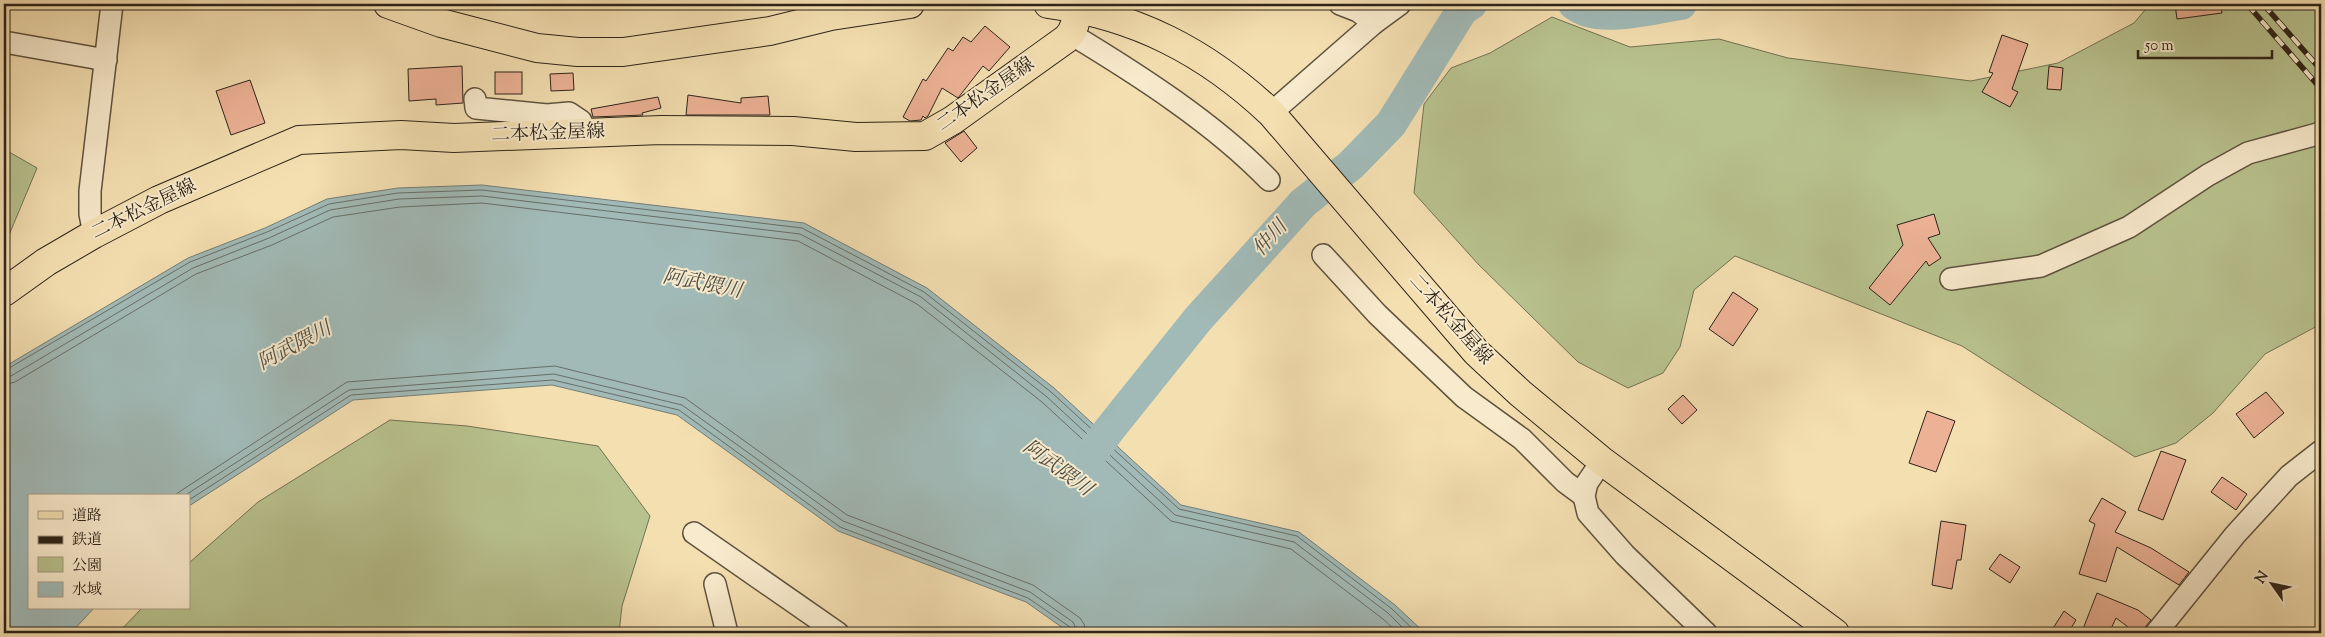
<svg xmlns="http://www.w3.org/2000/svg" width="2325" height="637" font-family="'Sorts Mill Goudy','Noto Serif JP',serif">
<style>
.green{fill:#b8c28e;stroke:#727253}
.water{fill:#a1bab7;stroke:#737e77}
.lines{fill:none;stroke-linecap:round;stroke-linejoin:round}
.shore{stroke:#676e68;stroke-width:1}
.river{stroke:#a1bab7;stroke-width:32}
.building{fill:#edb296;stroke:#2d2318}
.minor-casing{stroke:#5f523e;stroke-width:24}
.major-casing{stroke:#2d2318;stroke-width:30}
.minor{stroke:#f8eacc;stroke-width:21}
.major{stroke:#f4dfb1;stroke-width:28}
.rail-casing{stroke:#2d2318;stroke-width:5.5}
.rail{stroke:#f8eacc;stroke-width:4;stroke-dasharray:11;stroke-linecap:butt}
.labels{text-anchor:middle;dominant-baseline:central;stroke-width:4;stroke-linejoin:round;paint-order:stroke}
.street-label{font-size:19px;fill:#2d2318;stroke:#f8eacc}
.water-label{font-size:20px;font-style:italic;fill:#505048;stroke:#f8eacc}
</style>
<rect width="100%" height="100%" fill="#f4dfb1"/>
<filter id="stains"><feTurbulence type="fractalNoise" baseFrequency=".004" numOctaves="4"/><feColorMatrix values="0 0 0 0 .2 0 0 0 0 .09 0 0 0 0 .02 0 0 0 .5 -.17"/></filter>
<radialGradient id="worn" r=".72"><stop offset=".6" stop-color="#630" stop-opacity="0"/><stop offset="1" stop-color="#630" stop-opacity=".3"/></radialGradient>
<g class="green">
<path d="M 2150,4 L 2321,4 L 2321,324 L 2265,354 L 2213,413 L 2176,443 L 2135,457 L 1962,346 L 1735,256 L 1694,290 L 1680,347 L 1663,373 L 1628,388 L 1578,362 L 1479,265 L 1414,193 L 1424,104 L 1451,68 L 1490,53 L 1552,17 L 1630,47 L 1719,39 L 1788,58 L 1971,81 L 2058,63 L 2134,23 Z"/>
<path d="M 4,149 L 37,168 L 4,247 Z"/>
<path d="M 390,420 L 467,426 L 598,446 L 650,516 L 622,606 L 619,633 L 118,633 L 142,608 L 189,608 L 189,563 L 258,502 Z"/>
</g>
<path class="water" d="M 482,185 L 804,223 L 927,288 L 1054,388 L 1181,505 L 1299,532 L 1395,605 L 1425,633 L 1070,633 L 1026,602 L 838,531 L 677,415 L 552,385 L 353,400 L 189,506 L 189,496 L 29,496 L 29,608 L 94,608 L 71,633 L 4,633 L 4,367 L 188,258 L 265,228 L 327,199 L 398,188 Z"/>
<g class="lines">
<g class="shore">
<path d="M 4,371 L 190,262 L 267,232 L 329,204 L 398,193 L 482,190 L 802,228 L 924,292 L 1051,392 L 1179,509 L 1297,536 L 1392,609 L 1417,633"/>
<path d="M 4,377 L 11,376 L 193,268 L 269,238 L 330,210 L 399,199 L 482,196 L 800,234 L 921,297 L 1047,397 L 1175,515 L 1294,542 L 1388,613 L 1408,633"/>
<path d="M 4,385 L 15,382 L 196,274 L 272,245 L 333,217 L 400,207 L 482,203 L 798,241 L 917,304 L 1042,402 L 1171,521 L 1291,549 L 1383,619 L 1398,633"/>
<path d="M 173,496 L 347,382 L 555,366 L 685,398 L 847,515 L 1033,585 L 1080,618 L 1084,624 L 1086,633"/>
<path d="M 184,496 L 349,390 L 554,374 L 682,405 L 843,521 L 1030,592 L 1073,622 L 1078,633"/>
<path d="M 189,500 L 351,395 L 553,380 L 679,410 L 840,527 L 1028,598 L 1070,627 L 1072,633"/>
</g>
<g class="river">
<path d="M 1574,4 C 1598,24 1651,8 1681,4"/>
<path d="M 1079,471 L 1109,430 L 1198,319 L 1256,255 L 1303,203 L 1351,165 L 1391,124 L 1462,10 L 1471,4"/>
</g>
</g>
<g class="building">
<path d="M 2175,4 L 2221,4 L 2222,13 L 2177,19 Z"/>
<path d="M 985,26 L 1010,47 L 989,71 L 983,66 L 958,98 L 942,88 L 928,116 L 925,118 L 923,116 L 921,120 L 910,121 L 903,117 L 923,79 L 926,81 L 948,48 L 953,51 L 963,37 L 971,42 Z"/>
<path d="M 2002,35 L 2028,44 L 2012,89 L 2018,92 L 2010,107 L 1982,92 L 1993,73 L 1989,72 Z"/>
<path d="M 462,66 L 463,103 L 436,105 L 436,99 L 409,101 L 408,69 Z"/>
<path d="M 2049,66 L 2063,68 L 2061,90 L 2047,89 Z"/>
<rect x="495" y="72" width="27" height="22"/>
<path d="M 573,73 L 574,90 L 551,91 L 550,74 Z"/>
<path d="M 250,80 L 265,123 L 231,135 L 216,91 Z"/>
<path d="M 688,95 L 741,103 L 741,98 L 768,96 L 770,115 L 686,115 Z"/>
<path d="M 658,97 L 661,108 L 642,113 L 643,115 L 593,117 L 591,109 Z"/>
<path d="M 964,131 L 977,148 L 961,162 L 945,143 Z"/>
<path d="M 1934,214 L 1940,234 L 1928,238 L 1941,258 L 1929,266 L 1926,261 L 1890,305 L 1869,288 L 1903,245 L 1897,225 Z"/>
<path d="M 1733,292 L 1758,309 L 1733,346 L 1709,329 Z"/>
<path d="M 2266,392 L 2284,413 L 2254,438 L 2236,414 Z"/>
<path d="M 1683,395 L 1697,410 L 1682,424 L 1668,409 Z"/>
<path d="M 1927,411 L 1955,421 L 1936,472 L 1909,463 Z"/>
<path d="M 2161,451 L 2186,460 L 2163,520 L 2138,510 Z"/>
<path d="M 2222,477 L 2247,494 L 2236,510 L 2211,492 Z"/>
<path d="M 2102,498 L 2126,512 L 2115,532 L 2151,548 L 2189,572 L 2179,585 L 2117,547 L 2106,582 L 2079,574 L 2095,524 L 2089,521 Z"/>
<path d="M 1941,521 L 1966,525 L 1961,560 L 1957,560 L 1952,589 L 1932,585 Z"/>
<path d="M 2000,554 L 2020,567 L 2010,583 L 1989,569 Z"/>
<path d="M 2097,593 L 2138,610 L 2151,620 L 2140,633 L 2136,633 L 2116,618 L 2109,633 L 2093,633 L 2083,629 Z"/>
<path d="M 2064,611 L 2076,620 L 2068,633 L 2050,633 Z"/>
</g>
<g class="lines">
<defs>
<g id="minor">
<path d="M 1340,4 L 1358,11 L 1374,23"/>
<path d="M 1071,34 C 1139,75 1215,124 1269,180"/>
<path d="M 4,42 L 106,60"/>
<path d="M 475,99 L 476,108 L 547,115 L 569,113 L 581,121 L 585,132"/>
<path d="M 1271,113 L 1374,23 L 1400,4"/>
<path d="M 94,234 L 90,214 L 90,191 L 112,4"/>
<path d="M 1323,255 L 1377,314 L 1464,397 L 1522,439 L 1565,482 L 1584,496"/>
<path d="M 1951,279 L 2041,266 L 2129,227 L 2208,175 L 2248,153 L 2321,133"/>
<path d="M 1602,461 L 1587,483 L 1584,496 L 1588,513 L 1625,555 L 1706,633"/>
<path d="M 694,533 L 838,633"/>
<path d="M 715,584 L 727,633"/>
<path d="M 2156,633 L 2235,535 L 2289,476 L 2321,451"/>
</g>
<g id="major">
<path d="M 388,4 L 441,23 L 537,48 L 578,52 L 623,52 L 770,31 L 831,16 L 910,4"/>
<path d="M 1048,4 C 1137,16 1206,52 1271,113 L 1476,352 L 1520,393 L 1602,461 L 1835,633"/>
<path d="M 4,292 L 46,262 L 94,234 L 159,200 L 299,140 L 401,135 L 454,138 L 661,130 L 793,131 L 856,137 L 925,136 L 953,120 L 1066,39 C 1075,31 1076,20 1077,8"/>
</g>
</defs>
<use href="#minor" class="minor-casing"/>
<use href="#major" class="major-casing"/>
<use href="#minor" class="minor"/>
<use href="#major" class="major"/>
<defs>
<g id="rail">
<path d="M 2247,4 L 2321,89"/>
<path d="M 2263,4 L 2321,70"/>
</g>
</defs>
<use href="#rail" class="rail-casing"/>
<use href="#rail" class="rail"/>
</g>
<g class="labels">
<g class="street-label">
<text transform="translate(986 95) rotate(-35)">二本松金屋線</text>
<text transform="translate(548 134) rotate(-2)">二本松金屋線</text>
<text transform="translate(144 210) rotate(-26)">二本松金屋線</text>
<text transform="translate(1450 320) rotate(48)">二本松金屋線</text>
</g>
<g class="water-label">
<text transform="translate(1271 239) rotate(-48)">仲川</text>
<text transform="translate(702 285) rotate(11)">阿武隈川</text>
<text transform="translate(295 347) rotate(-28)">阿武隈川</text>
<text transform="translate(1057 469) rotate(36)">阿武隈川</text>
</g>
</g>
<rect width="2325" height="637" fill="none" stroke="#f4dfb1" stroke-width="20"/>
<rect x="5" y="5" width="2315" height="627" fill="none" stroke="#2d2318" stroke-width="2.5"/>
<rect x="10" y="10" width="2305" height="617" fill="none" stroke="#2d2318"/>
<rect x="28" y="494" width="162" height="115" fill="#f8eacc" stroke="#a79a84"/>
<rect x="38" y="511" width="25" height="8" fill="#f4dfb1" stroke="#a79a84"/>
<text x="72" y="520" font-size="15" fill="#2d2318">道路</text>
<rect x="38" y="536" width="25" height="8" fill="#2d2318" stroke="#a79a84"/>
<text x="72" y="544" font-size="15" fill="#2d2318">鉄道</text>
<rect x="38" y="557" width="25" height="15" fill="#b8c28e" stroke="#a79a84"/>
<text x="72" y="570" font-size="15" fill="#2d2318">公園</text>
<rect x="38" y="582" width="25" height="15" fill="#a1bab7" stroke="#a79a84"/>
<text x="72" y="594" font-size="15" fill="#2d2318">水域</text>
<g transform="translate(2272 584) rotate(303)" stroke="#f8eacc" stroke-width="4" paint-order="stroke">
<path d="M0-4L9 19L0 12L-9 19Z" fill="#2d2318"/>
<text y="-8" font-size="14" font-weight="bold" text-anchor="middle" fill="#2d2318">N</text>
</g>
<path d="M2138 50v8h134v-8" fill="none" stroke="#2d2318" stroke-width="2.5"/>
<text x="2145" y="50" font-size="15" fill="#2d2318" stroke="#f8eacc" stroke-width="4" paint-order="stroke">50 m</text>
<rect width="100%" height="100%" filter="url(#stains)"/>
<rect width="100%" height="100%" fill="url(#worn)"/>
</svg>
